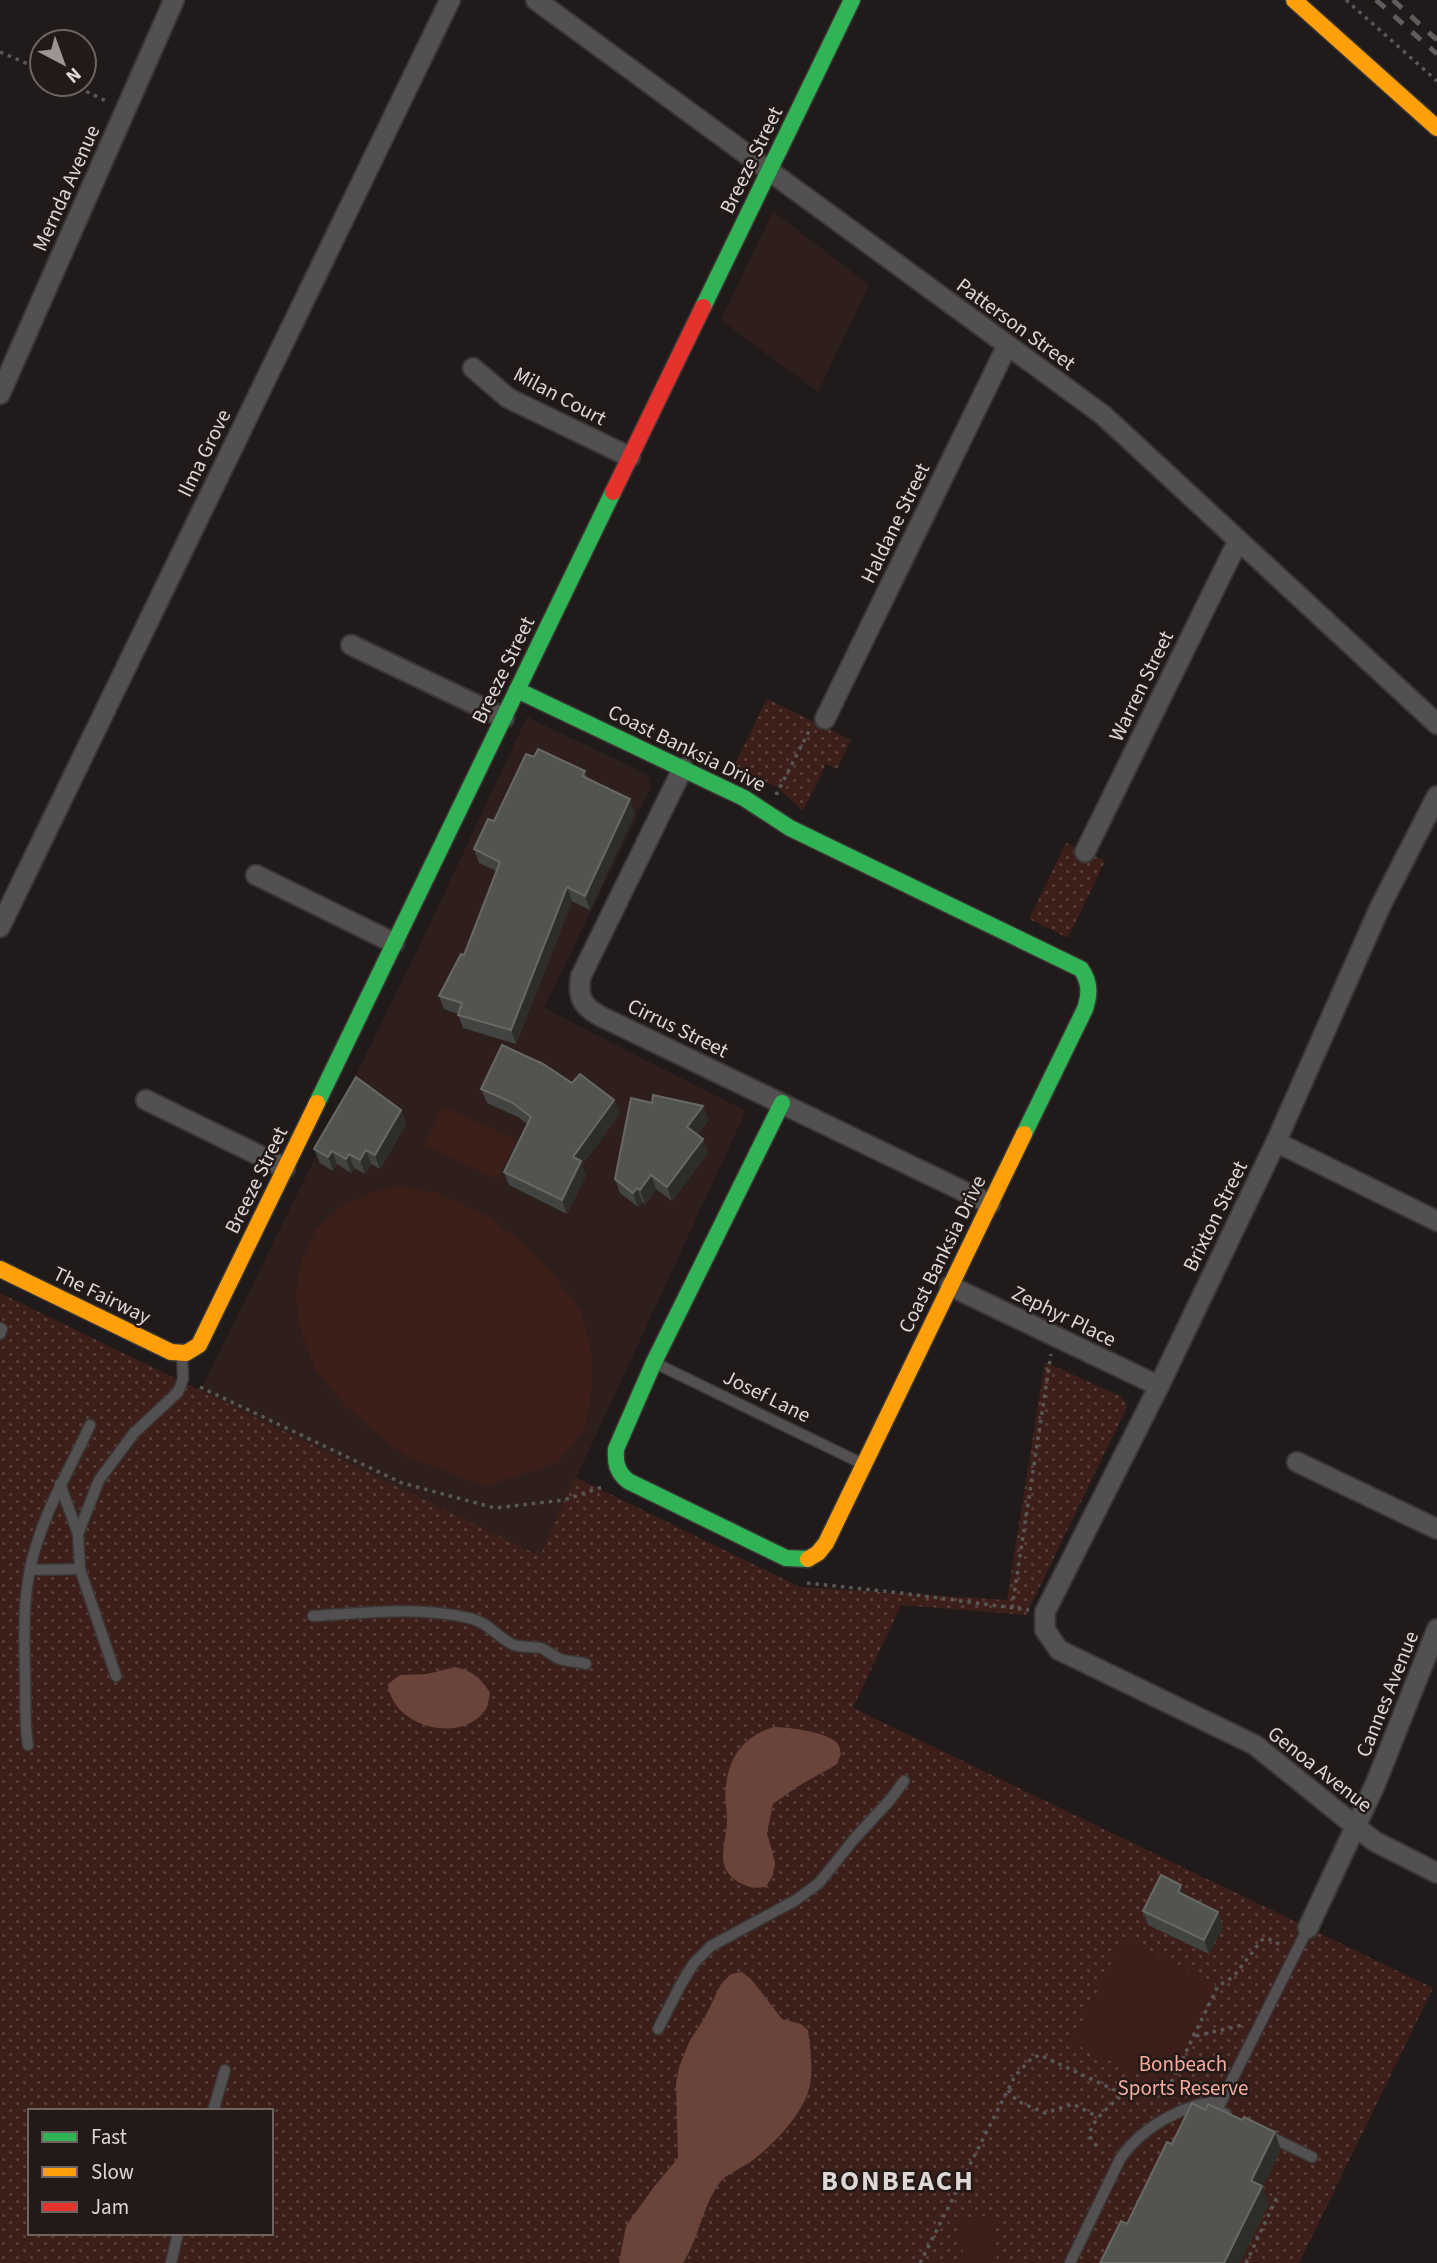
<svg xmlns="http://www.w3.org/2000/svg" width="1437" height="2263" font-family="'Source Sans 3',sans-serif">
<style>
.built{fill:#2e1f1d}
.grass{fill:url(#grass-dots);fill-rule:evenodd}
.pitch{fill:#3d1f1a}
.water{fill:#6a433b}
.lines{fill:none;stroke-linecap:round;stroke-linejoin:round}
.lane-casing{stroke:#3a3635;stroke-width:13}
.street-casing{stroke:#3a3635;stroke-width:23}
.fast-casing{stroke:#3a3635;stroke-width:19}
.slow-casing{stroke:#3a3635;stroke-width:19}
.jam-casing{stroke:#3a3635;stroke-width:19}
.path{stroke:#5a5757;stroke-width:3.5;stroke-dasharray:3.5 5;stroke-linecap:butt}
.lane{stroke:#525050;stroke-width:10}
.street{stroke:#525050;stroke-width:19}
.fast{stroke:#30b455;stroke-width:16}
.slow{stroke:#ff9f0a;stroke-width:16}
.jam{stroke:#e5322d;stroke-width:16}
.rail{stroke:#605c5b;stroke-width:5;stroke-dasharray:12 12;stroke-linecap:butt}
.wall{fill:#414440}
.shaded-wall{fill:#2d2d2a}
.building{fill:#525450;stroke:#686865;stroke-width:2}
.labels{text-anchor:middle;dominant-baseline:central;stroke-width:5;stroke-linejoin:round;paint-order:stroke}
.street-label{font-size:21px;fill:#ded7d6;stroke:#231917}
.park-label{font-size:21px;fill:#f5ac9d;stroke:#231917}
.district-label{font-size:28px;font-weight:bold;letter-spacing:2px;fill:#ded7d6;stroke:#231917}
</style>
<defs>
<pattern id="grass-dots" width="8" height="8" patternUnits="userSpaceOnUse" patternTransform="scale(1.75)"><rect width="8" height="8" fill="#3d1f1a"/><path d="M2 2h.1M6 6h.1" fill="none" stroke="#593f3b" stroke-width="1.8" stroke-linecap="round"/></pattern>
</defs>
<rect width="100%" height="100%" fill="#201b1a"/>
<g class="built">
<path d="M 773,211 L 869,285 L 818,392 L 721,320 Z"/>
<path d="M 527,717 L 647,774 L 651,787 L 544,1008 L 746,1111 L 540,1556 L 200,1391 L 420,945 Z"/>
</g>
<g class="grass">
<path d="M 767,699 L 851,740 L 837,769 L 826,764 L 803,811 L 777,787 L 734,766 Z"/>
<path d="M 1066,843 L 1105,861 L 1068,938 L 1029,919 Z"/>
<path d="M 0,1293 L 540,1556 L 575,1477 L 800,1587 L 1007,1600 L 1045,1362 L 1122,1397 L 1127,1407 L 1026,1615 L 901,1605 L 853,1708 L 1433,1988 L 1299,2263 L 0,2263 ZM 30,2111 L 271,2111 L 271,2233 L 30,2233 Z"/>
</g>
<g class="pitch">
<path d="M 443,1106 L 516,1140 L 497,1179 L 424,1145 Z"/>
<path d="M 396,1186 L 438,1193 L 487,1216 L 517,1238 L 551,1271 L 581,1312 L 592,1352 L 592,1389 L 585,1427 L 559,1462 L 487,1486 L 406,1457 L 345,1406 L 315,1369 L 299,1323 L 296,1293 L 301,1262 L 317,1229 L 341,1207 L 368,1194 Z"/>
<path d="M 1124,1938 L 1215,1984 L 1166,2087 L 1072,2043 Z"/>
<path d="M 992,2215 L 997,2263 L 964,2263 L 959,2219 Z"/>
</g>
<g class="water">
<path d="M 455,1667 C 473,1671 481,1678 490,1693 C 489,1698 488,1705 486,1709 C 463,1745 392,1728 388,1684 L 400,1675 L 427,1674 Z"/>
<path d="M 774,1727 C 787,1727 829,1732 838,1744 C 840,1747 840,1751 841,1754 L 837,1764 L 797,1787 L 773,1804 L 767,1833 L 775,1862 L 773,1875 L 766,1887 C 747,1891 723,1878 723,1857 C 723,1844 727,1831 727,1819 C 727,1808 724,1797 726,1786 C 729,1756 745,1735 774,1727 Z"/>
<path d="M 742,1972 L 751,1979 L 782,2019 L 801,2024 L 808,2030 C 810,2047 814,2072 809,2089 C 802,2115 774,2144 753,2160 C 743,2168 725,2174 718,2185 C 702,2208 699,2238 683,2263 L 619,2263 L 626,2226 L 653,2188 L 678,2158 L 676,2084 L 679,2067 L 690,2040 L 704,2019 L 721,1984 L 731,1974 Z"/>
</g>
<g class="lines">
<defs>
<g id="lane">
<path d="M 0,1328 L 2,1329 L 0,1334"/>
<path d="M 657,1364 L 863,1464"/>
<path d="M 60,1484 L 78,1534 L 80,1569 L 116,1676"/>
<path d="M 78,1534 L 99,1480 L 134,1433 L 178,1392 L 183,1379 L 182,1354"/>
<path d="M 30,1570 L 80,1569"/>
<path d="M 313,1616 C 365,1613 417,1606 469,1618 C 489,1622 497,1638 514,1645 C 523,1648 533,1646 541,1648 C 548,1651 553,1656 560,1659 C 568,1662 577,1661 586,1664"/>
<path d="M 28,1745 C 24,1722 26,1699 25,1675 C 24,1630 22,1587 37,1543 C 50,1501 72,1465 90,1425"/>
<path d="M 658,2029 L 681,1984 L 694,1963 L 711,1946 L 796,1900 L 819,1883 L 855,1838 L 890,1800 L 904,1781"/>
<path d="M 213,2111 L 225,2070"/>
<path d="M 1226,2114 L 1217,2110 L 1308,1928"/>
<path d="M 1267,2135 L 1312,2157"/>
<path d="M 171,2263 L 178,2233"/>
<path d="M 1070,2263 L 1120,2159 C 1141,2128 1184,2103 1222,2101"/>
</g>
<g id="street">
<path d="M 536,0 L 1103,415 L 1437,724"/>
<path d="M 473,368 L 508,398 L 630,457"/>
<path d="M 0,394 L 174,0"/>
<path d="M 351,645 L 504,718"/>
<path d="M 825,719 L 1007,346"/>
<path d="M 683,768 L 581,976 C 577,997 582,1006 600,1016 L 990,1204"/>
<path d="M 1437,796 L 1380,907 L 1276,1142 L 1159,1386 L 1045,1612 L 1045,1630 L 1059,1650 L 1255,1745 L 1374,1841 L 1437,1873"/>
<path d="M 1085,852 L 1238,541"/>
<path d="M 256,875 L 394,943"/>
<path d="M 0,927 L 450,0"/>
<path d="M 146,1100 L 285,1168"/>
<path d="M 1276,1142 L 1437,1221"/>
<path d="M 950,1286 L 1159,1386"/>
<path d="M 1297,1462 L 1437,1529"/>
<path d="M 1308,1928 L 1375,1785 L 1437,1629"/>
</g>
<g id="fast">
<path d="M 703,307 L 852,0"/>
<path d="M 517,690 L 744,798 L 790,828 L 1081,969 C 1090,982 1090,994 1085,1009 L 1024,1134"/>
<path d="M 317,1103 L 613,492"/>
<path d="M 782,1103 L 654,1362 L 616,1449 C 615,1463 617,1472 628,1481 L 786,1558 L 808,1559"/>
</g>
<g id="slow">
<path d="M 1294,0 L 1437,128"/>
<path d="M 0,1269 L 171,1352 L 186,1353 L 199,1345 L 317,1103"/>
<path d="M 808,1559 L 818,1553 L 826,1543 L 1024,1134"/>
</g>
<path id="jam" d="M 613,492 L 703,307"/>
</defs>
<use href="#lane" class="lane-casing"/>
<use href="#street" class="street-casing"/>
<use href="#fast" class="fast-casing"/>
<use href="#slow" class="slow-casing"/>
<use href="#jam" class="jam-casing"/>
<g class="path">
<path d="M 1346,0 L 1437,81"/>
<path d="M 0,52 L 42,70"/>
<path d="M 71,84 L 108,102"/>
<path d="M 776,795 L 811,727"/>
<path d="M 200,1387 L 402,1483 L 495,1508 L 564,1500 L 602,1487"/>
<path d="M 807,1583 L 901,1593 L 1029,1610"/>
<path d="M 1012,1608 L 1051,1354"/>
<path d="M 1196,2036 L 1243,2025"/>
<path d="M 1008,2090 L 1017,2101 L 1045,2113 L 1073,2104 L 1098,2117"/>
<path d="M 1097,2146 C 1095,2144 1090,2138 1090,2136 C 1088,2123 1114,2102 1123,2094"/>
<path d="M 920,2263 L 1015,2076 L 1032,2058 L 1040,2055 L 1123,2094 L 1126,2091 L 1166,2093 L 1218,1986 L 1233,1977 L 1262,1940 L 1267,1938 L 1283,1946"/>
<path d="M 1246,2263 L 1279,2193"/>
</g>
<use href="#lane" class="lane"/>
<use href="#street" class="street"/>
<use href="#fast" class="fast"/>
<use href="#slow" class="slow"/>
<use href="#jam" class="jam"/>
<g class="rail">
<path d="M 1376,0 L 1437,54"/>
<path d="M 1393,0 L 1437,40"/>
</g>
</g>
<g class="wall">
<path d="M 534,757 L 585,771 L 587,778 L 635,813 L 590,910 L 572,901 L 516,1044 L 463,1028 L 458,1014 L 444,1009 L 439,996 L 464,955 L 496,871 L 479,863 L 474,849 L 494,821 Z"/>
<path d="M 572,1083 L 614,1100 L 620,1114 L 582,1165 L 586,1175 L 567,1214 L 509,1185 L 504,1172 L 527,1124 L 518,1117 L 487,1103 L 481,1089 Z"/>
<path d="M 401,1110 L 406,1124 L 380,1169 L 371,1164 L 365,1174 L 354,1168 L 351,1173 L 337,1164 L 333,1171 L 320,1163 L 314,1149 Z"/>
<path d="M 709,1120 L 697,1135 L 703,1139 L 708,1153 L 672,1201 L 656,1189 L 645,1204 L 642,1202 L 638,1207 L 620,1193 L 615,1179 Z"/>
<path d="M 1186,1896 L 1223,1926 L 1209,1954 L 1148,1925 L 1143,1911 Z"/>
</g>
<g class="shaded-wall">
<path d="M 630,799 L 635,813 L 590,910 L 585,896 Z"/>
<path d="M 567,887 L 572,901 L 516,1044 L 511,1030 Z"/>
<path d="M 614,1100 L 620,1114 L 582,1165 L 586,1175 L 567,1214 L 562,1200 L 573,1157 Z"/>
<path d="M 703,1106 L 709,1120 L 692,1141 L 687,1127 Z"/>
<path d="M 401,1110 L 406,1124 L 380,1169 L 375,1155 Z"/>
<path d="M 703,1139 L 708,1153 L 672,1201 L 667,1187 Z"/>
<path d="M 366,1150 L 371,1164 L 365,1174 L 360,1160 Z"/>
<path d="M 332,1151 L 337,1164 L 333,1171 L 328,1157 Z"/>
<path d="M 349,1154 L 354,1168 L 351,1173 L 346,1159 Z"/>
<path d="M 651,1175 L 656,1189 L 645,1204 L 640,1190 Z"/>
<path d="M 637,1188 L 642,1202 L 638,1207 L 633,1193 Z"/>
<path d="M 1181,1885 L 1186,1899 L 1178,1892 Z"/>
<path d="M 1218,1912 L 1223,1926 L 1209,1954 L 1204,1940 Z"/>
<path d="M 1275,2132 L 1281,2150 L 1263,2188 L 1269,2205 L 1240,2263 L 1224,2263 L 1251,2181 Z"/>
</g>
<g class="building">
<path d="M 538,749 L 585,771 L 582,776 L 630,799 L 585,896 L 567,887 L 511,1030 L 458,1015 L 462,1003 L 439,996 L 461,954 L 464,955 L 500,862 L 474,849 L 488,819 L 494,821 L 526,754 L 534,757 Z"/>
<path d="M 502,1045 L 543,1064 L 572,1083 L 580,1074 L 614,1100 L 573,1157 L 581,1161 L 562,1200 L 504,1172 L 531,1117 L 513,1103 L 481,1089 Z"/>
<path d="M 356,1077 L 401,1110 L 375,1155 L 366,1150 L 360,1160 L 349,1154 L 346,1159 L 332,1151 L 328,1157 L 314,1149 Z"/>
<path d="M 653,1095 L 703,1106 L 687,1127 L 703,1139 L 667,1187 L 651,1175 L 640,1190 L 637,1188 L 633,1193 L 615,1179 L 631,1098 L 652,1103 Z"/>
<path d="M 1161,1875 L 1181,1885 L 1178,1892 L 1218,1912 L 1204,1940 L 1143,1911 Z"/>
<path d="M 1192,2103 L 1205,2110 L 1208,2104 L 1242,2120 L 1244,2117 L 1275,2132 L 1251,2181 L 1262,2186 L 1224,2263 L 1100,2263 L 1121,2221 L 1127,2224 L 1167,2142 L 1172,2144 Z"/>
</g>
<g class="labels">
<g class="street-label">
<text transform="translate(751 160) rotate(-64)">Breeze Street</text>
<text transform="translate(66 188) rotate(-66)">Mernda Avenue</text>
<text transform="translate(1016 324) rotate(36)">Patterson Street</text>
<text transform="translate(560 396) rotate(28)">Milan Court</text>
<text transform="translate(204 453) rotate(-64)">Ilma Grove</text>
<text transform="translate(895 523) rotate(-64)">Haldane Street</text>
<text transform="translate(503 670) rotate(-64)">Breeze Street</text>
<text transform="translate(1141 686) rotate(-64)">Warren Street</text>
<text transform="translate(687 748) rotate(26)">Coast Banksia Drive</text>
<text transform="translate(678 1028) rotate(26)">Cirrus Street</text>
<text transform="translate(256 1180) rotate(-64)">Breeze Street</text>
<text transform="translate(1215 1216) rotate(-64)">Brixton Street</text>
<text transform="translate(942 1254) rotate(-64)">Coast Banksia Drive</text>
<text transform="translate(102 1295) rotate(26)">The Fairway</text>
<text transform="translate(1064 1316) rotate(26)">Zephyr Place</text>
<text transform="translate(767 1396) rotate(26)">Josef Lane</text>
<text transform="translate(1387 1694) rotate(-68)">Cannes Avenue</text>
<text transform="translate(1320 1769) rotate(38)">Genoa Avenue</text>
</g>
<g class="park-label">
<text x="1183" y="2064">Bonbeach<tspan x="1183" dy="24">Sports Reserve</tspan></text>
</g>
<g class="district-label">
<text x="898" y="2181">BONBEACH</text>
</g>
</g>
<rect x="28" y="2109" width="245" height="126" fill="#231917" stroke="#6e6563" stroke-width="2"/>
<rect x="42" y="2132" width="35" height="10" fill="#30b455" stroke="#6e6563" stroke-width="2"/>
<text x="91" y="2144" font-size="21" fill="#ded7d6">Fast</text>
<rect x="42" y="2167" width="35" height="10" fill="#ff9f0a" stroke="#6e6563" stroke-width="2"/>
<text x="91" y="2179" font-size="21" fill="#ded7d6">Slow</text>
<rect x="42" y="2202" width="35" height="10" fill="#e5322d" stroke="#6e6563" stroke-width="2"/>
<text x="91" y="2214" font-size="21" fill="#ded7d6">Jam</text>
<g transform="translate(63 63) rotate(139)"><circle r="33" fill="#231917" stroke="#6e6563" stroke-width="2"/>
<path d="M0-5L12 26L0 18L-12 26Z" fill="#9c9594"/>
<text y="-10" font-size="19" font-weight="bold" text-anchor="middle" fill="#ded7d6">N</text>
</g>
</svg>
